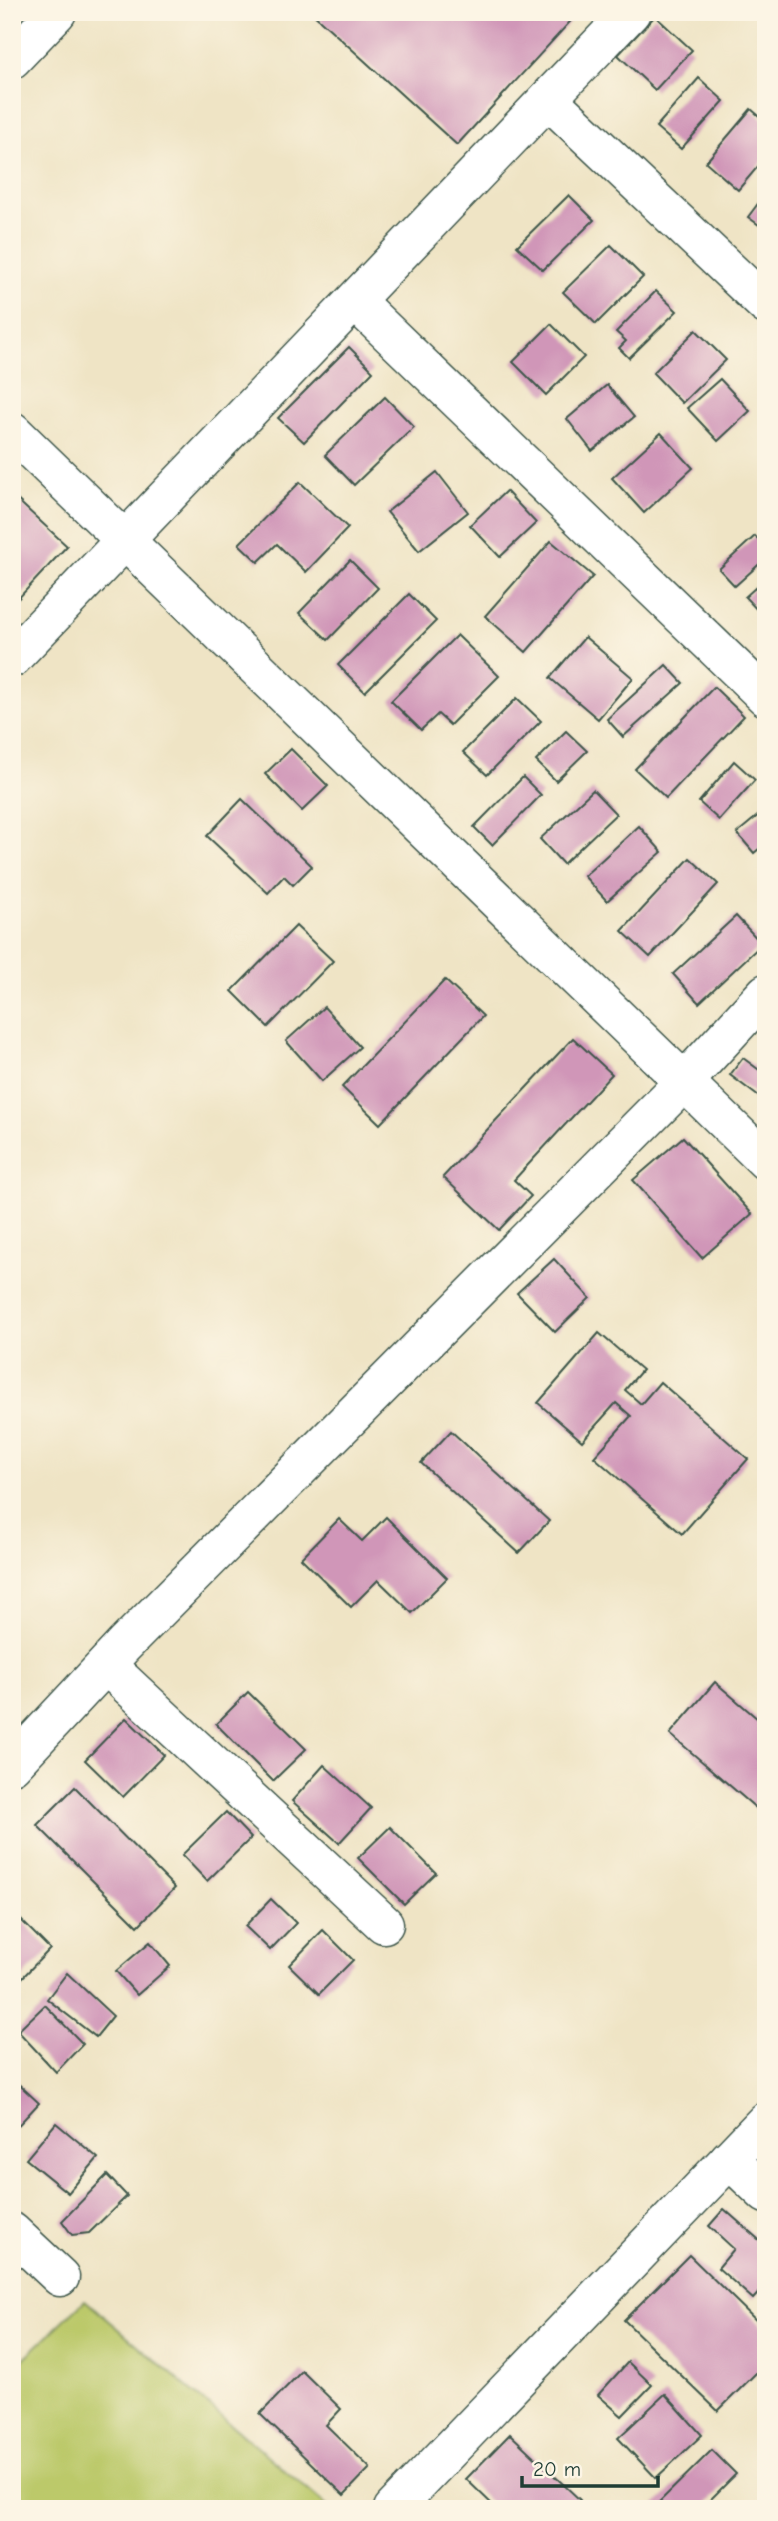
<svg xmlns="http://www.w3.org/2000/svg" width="778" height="2521" font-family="'Comic Neue',sans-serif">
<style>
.green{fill:#bcc96a;stroke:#6e834f;stroke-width:2}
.building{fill:#d096b8}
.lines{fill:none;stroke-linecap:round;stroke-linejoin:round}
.minor-casing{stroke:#3e564a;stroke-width:41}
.minor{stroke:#fff;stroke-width:38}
</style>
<rect width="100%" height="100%" fill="#fcf5e5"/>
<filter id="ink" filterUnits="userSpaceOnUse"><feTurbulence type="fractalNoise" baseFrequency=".0143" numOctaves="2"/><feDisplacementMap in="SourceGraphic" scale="14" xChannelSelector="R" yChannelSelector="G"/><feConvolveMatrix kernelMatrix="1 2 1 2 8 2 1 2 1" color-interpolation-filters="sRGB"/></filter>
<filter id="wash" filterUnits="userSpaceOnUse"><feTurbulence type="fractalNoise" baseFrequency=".00686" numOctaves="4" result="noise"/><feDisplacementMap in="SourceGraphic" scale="28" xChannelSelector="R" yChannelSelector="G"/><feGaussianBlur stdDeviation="1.57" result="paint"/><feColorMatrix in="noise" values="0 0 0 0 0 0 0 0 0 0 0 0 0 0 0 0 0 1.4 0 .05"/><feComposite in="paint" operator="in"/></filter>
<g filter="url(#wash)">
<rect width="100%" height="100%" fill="#efe4c5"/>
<path class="green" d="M 85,2300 L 330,2509 L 12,2509 L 12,2370 Z"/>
<g id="blocks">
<g class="building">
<path d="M 311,12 L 579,12 L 457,145 Z"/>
<path d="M 655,16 L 692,50 L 655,90 L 618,55 Z"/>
<path d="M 699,78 L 724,101 L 681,149 L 656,127 Z"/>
<path d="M 751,109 L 766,122 L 766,157 L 738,190 L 706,162 Z"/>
<path d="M 766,193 L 766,230 L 748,217 Z"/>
<path d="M 569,195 L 594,220 L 543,270 L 517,246 Z"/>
<path d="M 611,245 L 643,277 L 596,324 L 563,292 Z"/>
<path d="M 656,291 L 677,311 L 629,358 L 619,348 L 626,341 L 616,332 Z"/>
<path d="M 551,324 L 584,357 L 546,395 L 513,362 Z"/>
<path d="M 696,330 L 726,360 L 682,403 L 653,373 Z"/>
<path d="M 349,347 L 373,371 L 304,442 L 278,418 Z"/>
<path d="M 720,379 L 750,411 L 718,441 L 687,408 Z"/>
<path d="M 607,385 L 634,417 L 592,451 L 567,419 Z"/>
<path d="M 385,397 L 414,427 L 354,485 L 325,455 Z"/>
<path d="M 661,433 L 693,468 L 644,513 L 612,478 Z"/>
<path d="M 437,472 L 468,512 L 419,551 L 387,512 Z"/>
<path d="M 300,482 L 348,528 L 306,572 L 277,544 L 258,562 L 239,544 Z"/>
<path d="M 506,491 L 536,523 L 500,557 L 470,525 Z"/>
<path d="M 12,495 L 67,546 L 16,601 L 12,598 Z"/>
<path d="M 755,536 L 766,548 L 766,558 L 735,586 L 719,569 Z"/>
<path d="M 551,541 L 593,576 L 526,652 L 485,616 Z"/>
<path d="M 350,560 L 378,588 L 328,640 L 299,613 Z"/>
<path d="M 766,578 L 766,611 L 762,615 L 745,597 Z"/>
<path d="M 409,594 L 436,621 L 365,692 L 338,665 Z"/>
<path d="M 457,635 L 499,676 L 450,725 L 438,714 L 421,730 L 391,701 Z"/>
<path d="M 585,637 L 633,678 L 598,719 L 550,678 Z"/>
<path d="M 666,665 L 683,683 L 623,737 L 607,719 Z"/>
<path d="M 714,687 L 744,716 L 666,798 L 635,769 Z"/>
<path d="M 517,698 L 541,721 L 487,775 L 463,752 Z"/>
<path d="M 566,731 L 587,751 L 556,781 L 536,761 Z"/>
<path d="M 291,749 L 328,786 L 302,811 L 265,774 Z"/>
<path d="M 734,761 L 755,780 L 719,820 L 699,802 Z"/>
<path d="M 523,777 L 541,795 L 492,845 L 474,827 Z"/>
<path d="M 593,790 L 616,814 L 563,864 L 540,839 Z"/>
<path d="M 242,799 L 312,866 L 293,885 L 284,876 L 268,893 L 207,836 Z"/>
<path d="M 766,809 L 766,843 L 754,853 L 737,833 Z"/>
<path d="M 639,826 L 662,852 L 607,901 L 584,876 Z"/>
<path d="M 690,858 L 718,884 L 650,957 L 622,931 Z"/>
<path d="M 736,916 L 762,944 L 699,1003 L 673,974 Z"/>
<path d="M 296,926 L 333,961 L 268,1027 L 232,991 Z"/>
<path d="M 445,980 L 483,1016 L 380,1124 L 342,1087 Z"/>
<path d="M 324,1007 L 360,1047 L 322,1081 L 286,1041 Z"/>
<path d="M 573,1038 L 612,1074 L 514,1180 L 531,1196 L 499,1230 L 443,1177 Z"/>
<path d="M 743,1058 L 766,1075 L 766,1097 L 763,1100 L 730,1075 Z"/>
<path d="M 683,1137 L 752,1214 L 702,1258 L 633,1180 Z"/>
<path d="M 554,1259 L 590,1298 L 555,1332 L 517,1293 Z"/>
<path d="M 599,1333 L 642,1370 L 625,1390 L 641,1404 L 660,1382 L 748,1459 L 682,1534 L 594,1457 L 631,1416 L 616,1403 L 582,1441 L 538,1403 Z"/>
<path d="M 451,1431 L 549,1521 L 519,1553 L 421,1463 Z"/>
<path d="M 386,1517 L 447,1578 L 412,1613 L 378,1580 L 351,1607 L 301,1558 L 339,1519 L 362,1541 Z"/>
<path d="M 715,1682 L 766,1726 L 764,1815 L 670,1734 Z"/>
<path d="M 248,1692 L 306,1749 L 273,1781 L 216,1724 Z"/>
<path d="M 126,1718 L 164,1755 L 123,1797 L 85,1760 Z"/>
<path d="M 324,1765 L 371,1808 L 339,1843 L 292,1801 Z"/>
<path d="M 75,1787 L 175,1888 L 138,1926 L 37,1825 Z"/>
<path d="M 226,1812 L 251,1838 L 207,1881 L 182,1855 Z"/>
<path d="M 390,1827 L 436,1873 L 404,1904 L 358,1858 Z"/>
<path d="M 271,1899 L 296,1923 L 270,1950 L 245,1926 Z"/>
<path d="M 12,1911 L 50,1949 L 19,1981 L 12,1974 Z"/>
<path d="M 323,1930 L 353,1960 L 319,1994 L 289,1965 Z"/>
<path d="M 150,1942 L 170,1966 L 137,1995 L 116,1971 Z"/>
<path d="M 67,1973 L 113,2016 L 96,2037 L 47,1999 Z"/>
<path d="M 45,2005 L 83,2044 L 56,2072 L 18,2031 Z"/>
<path d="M 12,2078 L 39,2103 L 12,2132 Z"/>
<path d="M 56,2123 L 98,2158 L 68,2193 L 26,2159 Z"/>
<path d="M 107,2175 L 127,2196 L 89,2233 L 72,2235 L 62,2221 Z"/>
<path d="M 724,2209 L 766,2246 L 766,2285 L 753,2299 L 718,2268 L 734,2249 L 709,2226 Z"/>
<path d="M 689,2255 L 766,2330 L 766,2363 L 718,2411 L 624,2320 Z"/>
<path d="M 628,2362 L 652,2385 L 622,2416 L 598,2395 Z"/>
<path d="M 302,2371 L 341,2409 L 326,2425 L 370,2468 L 344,2495 L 260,2414 Z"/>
<path d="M 665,2394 L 702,2435 L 656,2478 L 618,2438 Z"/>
<path d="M 510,2434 L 580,2500 L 572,2509 L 497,2509 L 466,2479 Z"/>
<path d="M 712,2450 L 736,2474 L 701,2509 L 652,2509 Z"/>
</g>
</g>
</g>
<g filter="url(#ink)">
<use href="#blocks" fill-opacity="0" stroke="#3e564a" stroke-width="2"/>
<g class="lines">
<defs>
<g id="minor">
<path d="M 12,59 L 57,12"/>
<path d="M 548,99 L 766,305"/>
<path d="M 355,301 L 766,697"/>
<path d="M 12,431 L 766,1161"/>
<path d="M 12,658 L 631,12"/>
<path d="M 106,1665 L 384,1924"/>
<path d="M 12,1765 L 124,1645 L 684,1082 L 766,993"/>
<path d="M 729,2159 L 766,2194"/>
<path d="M 12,2232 L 60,2277"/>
<path d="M 393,2509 L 766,2121"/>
</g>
</defs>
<use href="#minor" class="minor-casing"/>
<use href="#minor" class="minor"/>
</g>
</g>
<rect width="778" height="2521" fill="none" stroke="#fcf5e5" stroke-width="42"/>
<path d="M522 2476v10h136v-10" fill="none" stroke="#1f3d34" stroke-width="3.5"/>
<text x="533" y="2476" font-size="21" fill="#1f3d34" stroke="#fcf5e5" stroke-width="5" paint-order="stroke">20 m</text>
</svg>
